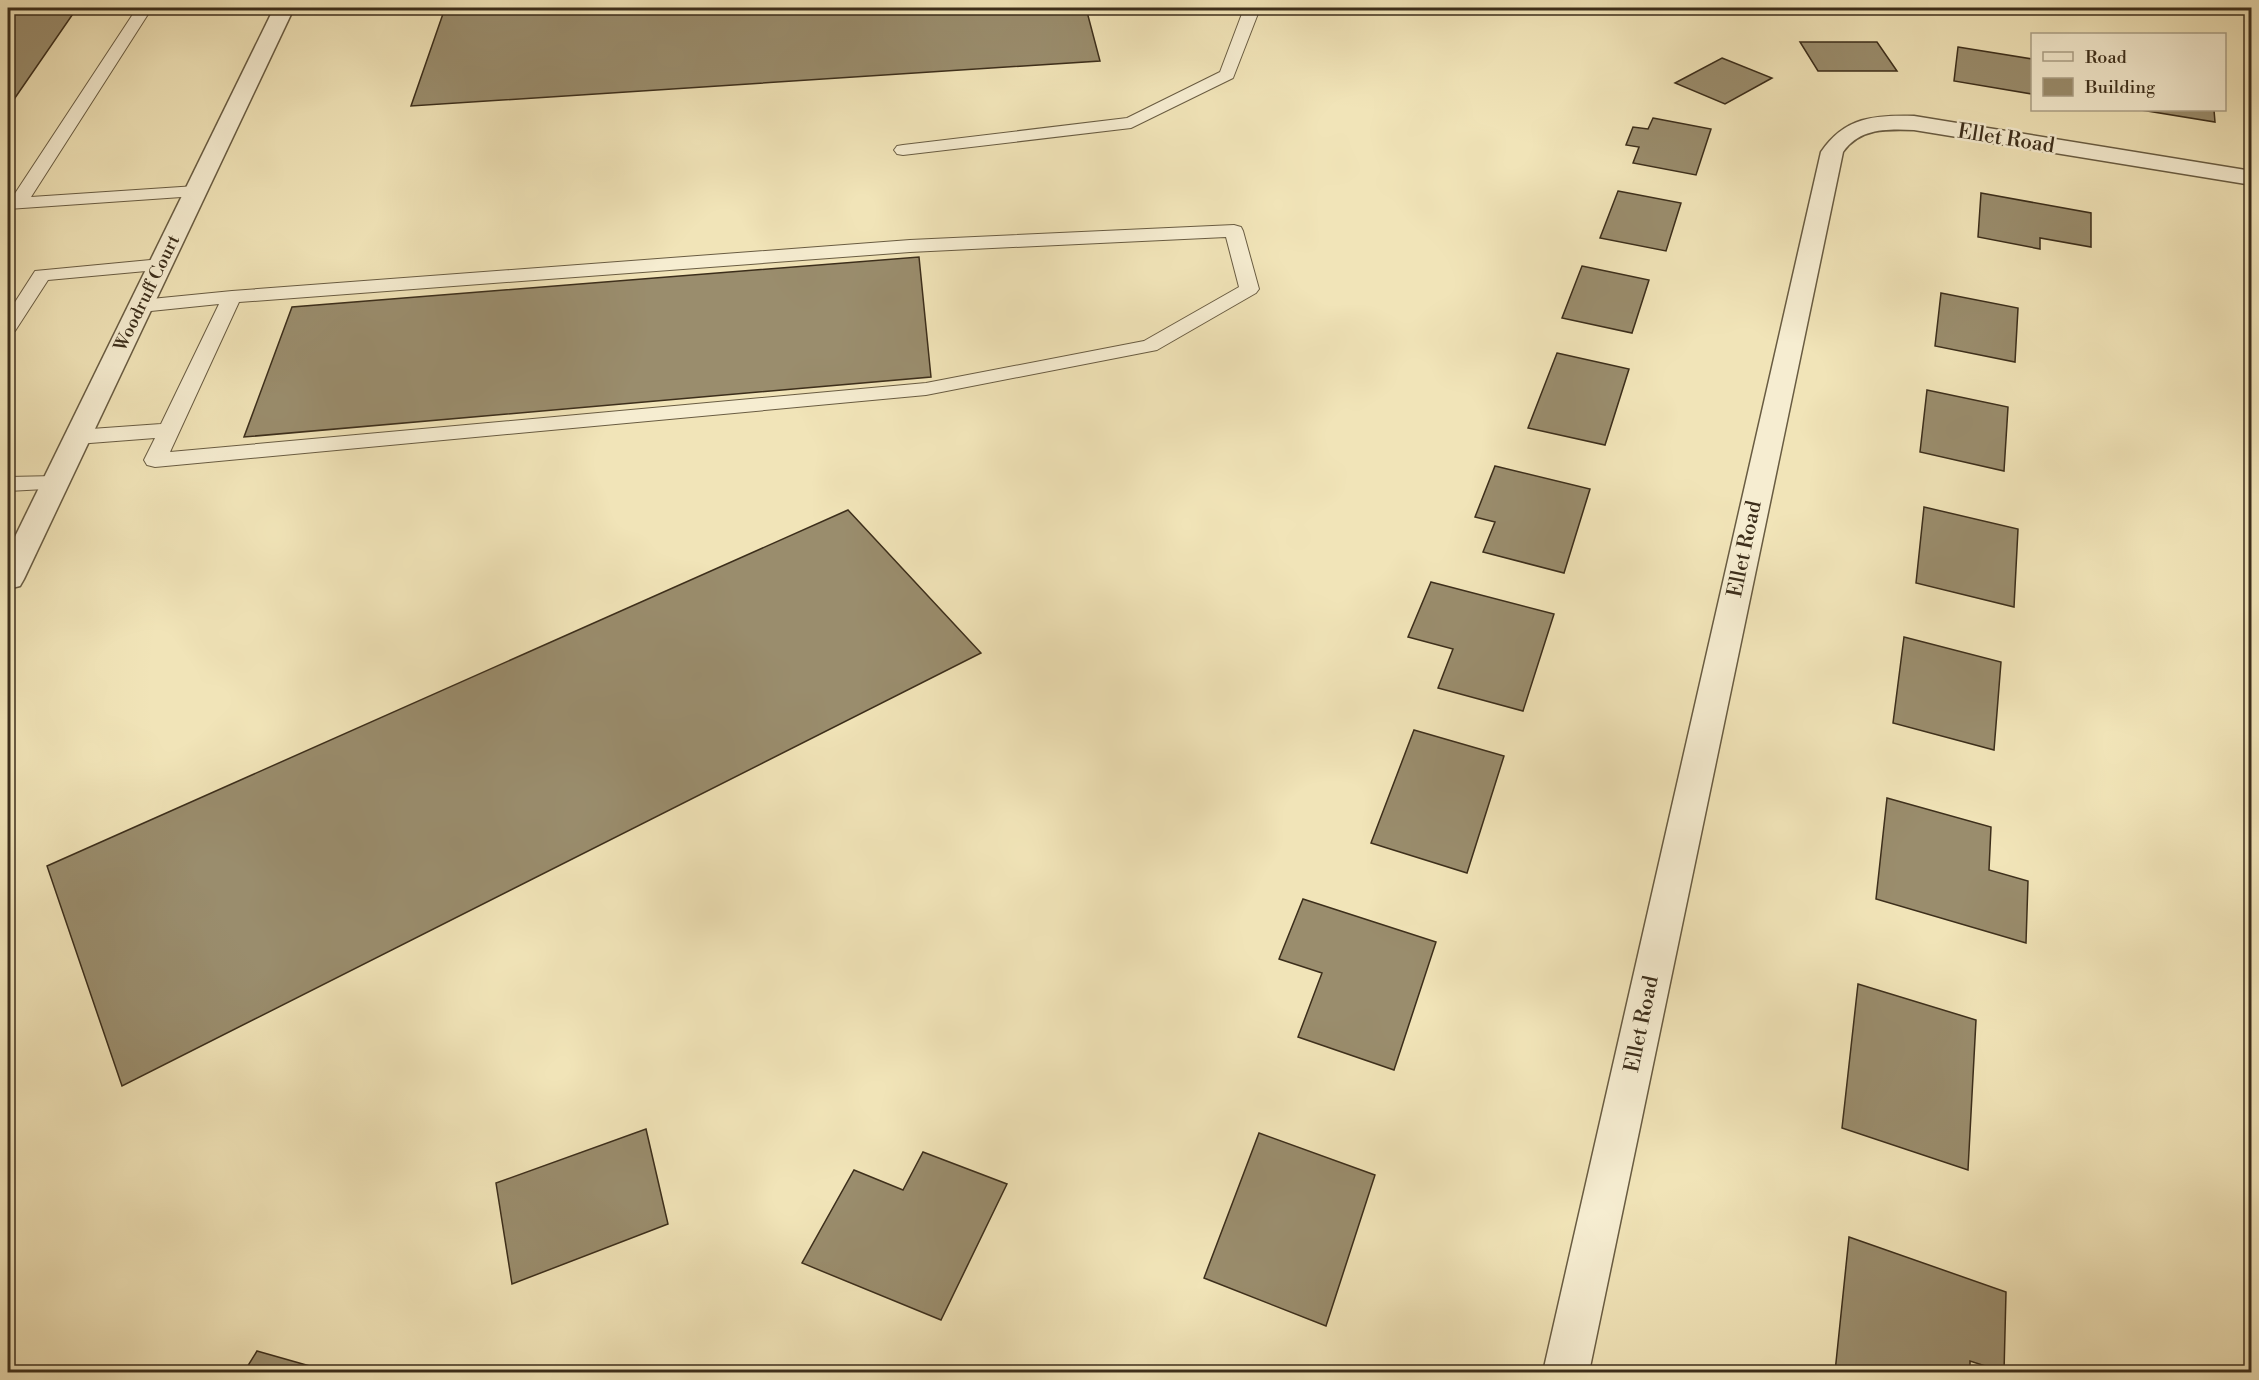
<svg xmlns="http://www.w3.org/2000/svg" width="2259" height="1380" font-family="'Libre Bodoni',serif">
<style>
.building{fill:#9a8d6d;stroke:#3c2e1b;stroke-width:1.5}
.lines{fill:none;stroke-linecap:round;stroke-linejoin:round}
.service-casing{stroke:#695c42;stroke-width:2}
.minor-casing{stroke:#695c42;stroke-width:3}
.service{fill:#f6edd1;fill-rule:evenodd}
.minor{fill:#f6edd1;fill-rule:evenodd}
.labels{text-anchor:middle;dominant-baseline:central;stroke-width:5;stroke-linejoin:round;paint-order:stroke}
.far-street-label{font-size:18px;fill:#3c2e1b;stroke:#f6edd1}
.street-label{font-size:21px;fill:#3c2e1b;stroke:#f6edd1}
</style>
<rect width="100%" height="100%" fill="#f1e4b8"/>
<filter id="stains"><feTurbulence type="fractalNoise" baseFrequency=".00333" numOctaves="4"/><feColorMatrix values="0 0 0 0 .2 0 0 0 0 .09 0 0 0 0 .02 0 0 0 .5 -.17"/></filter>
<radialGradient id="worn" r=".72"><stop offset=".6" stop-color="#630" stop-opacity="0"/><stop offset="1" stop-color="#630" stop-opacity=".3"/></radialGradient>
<g class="building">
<path d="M 8,8 L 77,8 L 8,108 Z"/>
<path d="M 445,8 L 1086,8 L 1100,61 L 411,106 Z"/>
<path d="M 1800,42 L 1877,42 L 1897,71 L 1818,71 Z"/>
<path d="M 1958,47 L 2032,59 L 2032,94 L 1954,81 Z"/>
<path d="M 1722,58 L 1772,78 L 1725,104 L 1675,83 Z"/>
<path d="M 2141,110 L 2214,110 L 2215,122 Z"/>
<path d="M 1653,118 L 1711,129 L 1696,175 L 1633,163 L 1639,147 L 1626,145 L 1633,127 L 1648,129 Z"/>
<path d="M 1618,191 L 1681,203 L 1666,251 L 1600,238 Z"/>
<path d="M 1981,193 L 2091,213 L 2091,247 L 2040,238 L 2040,249 L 1978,237 Z"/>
<path d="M 919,257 L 931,377 L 244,437 L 292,307 Z"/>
<path d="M 1582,266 L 1649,280 L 1632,333 L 1562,318 Z"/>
<path d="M 1941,293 L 2018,308 L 2015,362 L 1935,346 Z"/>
<path d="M 1557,353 L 1629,369 L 1605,445 L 1528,428 Z"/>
<path d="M 1927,390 L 2008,407 L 2004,471 L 1920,452 Z"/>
<path d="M 1495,466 L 1590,489 L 1564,573 L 1483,552 L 1495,522 L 1475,517 Z"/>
<path d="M 1924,507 L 2018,529 L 2014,607 L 1916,583 Z"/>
<path d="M 848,510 L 981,653 L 122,1086 L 47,866 Z"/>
<path d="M 1431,582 L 1554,614 L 1523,711 L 1438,688 L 1453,649 L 1408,637 Z"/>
<path d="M 1904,637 L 2001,662 L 1994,750 L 1893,723 Z"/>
<path d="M 1414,730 L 1504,756 L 1467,873 L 1371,843 Z"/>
<path d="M 1887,798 L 1991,827 L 1989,870 L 2028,881 L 2026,943 L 1876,899 Z"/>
<path d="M 1303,899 L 1436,942 L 1394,1070 L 1298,1037 L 1322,973 L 1279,959 Z"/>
<path d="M 1858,984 L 1976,1020 L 1968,1170 L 1842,1128 Z"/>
<path d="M 646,1129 L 668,1224 L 512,1284 L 496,1183 Z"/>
<path d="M 1259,1133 L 1375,1175 L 1326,1326 L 1204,1278 Z"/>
<path d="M 923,1152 L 1007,1184 L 941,1320 L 802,1263 L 854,1170 L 903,1190 Z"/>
<path d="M 1849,1237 L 2006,1292 L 2004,1372 L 1970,1361 L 1970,1372 L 1835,1372 Z"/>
<path d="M 257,1351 L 331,1372 L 244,1372 Z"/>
</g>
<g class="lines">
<defs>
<g id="service">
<path d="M 137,8 L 152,8 L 31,197 L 196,186 L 202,187 L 205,191 L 202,195 L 196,196 L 8,209 L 8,199 L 12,198 Z"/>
<path d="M 1242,8 L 1257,8 L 1259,11 L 1233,78 L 1131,128 L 903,155 L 897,154 L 894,150 L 897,146 L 903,145 L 1127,118 L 1220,72 L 1243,11 Z"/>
<path d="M 1234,225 L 1241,227 L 1243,231 L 1259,289 L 1256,293 L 1157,350 L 926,395 L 155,467 L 147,465 L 144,460 L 155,438 L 77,444 L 69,442 L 66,437 L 69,432 L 77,430 L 161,424 L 219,304 L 141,312 L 134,310 L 131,306 L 134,302 L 141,300 L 232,291 L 910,240 ZM 1226,237 L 1239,287 L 1144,341 L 926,383 L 170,452 L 239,302 L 910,252 Z"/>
<path d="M 161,259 L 168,261 L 171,265 L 168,269 L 48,280 L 15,331 L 8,333 L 8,313 L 35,271 Z"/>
<path d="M 56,476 L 64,478 L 67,483 L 64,488 L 8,491 L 8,477 Z"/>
</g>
<g id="minor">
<path d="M 274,8 L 294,8 L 24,579 L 20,586 L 8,589 L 8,551 Z"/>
<path d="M 1914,116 L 2252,171 L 2252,185 L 1914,130 C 1887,129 1860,128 1843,152 L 1589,1372 L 1543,1372 L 1821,152 C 1845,117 1874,115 1914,116 Z"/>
</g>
</defs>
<use href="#service" class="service-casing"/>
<use href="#minor" class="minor-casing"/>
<use href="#service" class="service"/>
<use href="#minor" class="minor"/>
</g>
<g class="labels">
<g class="far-street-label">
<text transform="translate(147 293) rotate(-64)">Woodruff Court</text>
</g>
<g class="street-label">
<text transform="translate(2006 139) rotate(9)">Ellet Road</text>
<text transform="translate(1745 549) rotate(-78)">Ellet Road</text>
<text transform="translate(1642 1024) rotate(-78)">Ellet Road</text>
</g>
</g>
<rect width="2259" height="1380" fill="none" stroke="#f1e4b8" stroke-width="30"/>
<rect x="9" y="9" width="2241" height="1362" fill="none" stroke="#3c2e1b" stroke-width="3"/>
<rect x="15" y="15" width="2229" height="1350" fill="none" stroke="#3c2e1b" stroke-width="1.5"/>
<rect x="2031" y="33" width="195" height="78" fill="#f6edd1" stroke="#aca188" stroke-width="1.5"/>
<rect x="2043" y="52" width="30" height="9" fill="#f6edd1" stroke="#aca188" stroke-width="1.5"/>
<text x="2085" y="63" font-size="18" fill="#3c2e1b">Road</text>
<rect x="2043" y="78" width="30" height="18" fill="#9a8d6d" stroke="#aca188" stroke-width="1.5"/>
<text x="2085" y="93" font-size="18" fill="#3c2e1b">Building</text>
<rect width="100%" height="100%" filter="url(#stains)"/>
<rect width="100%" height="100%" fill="url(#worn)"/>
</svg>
